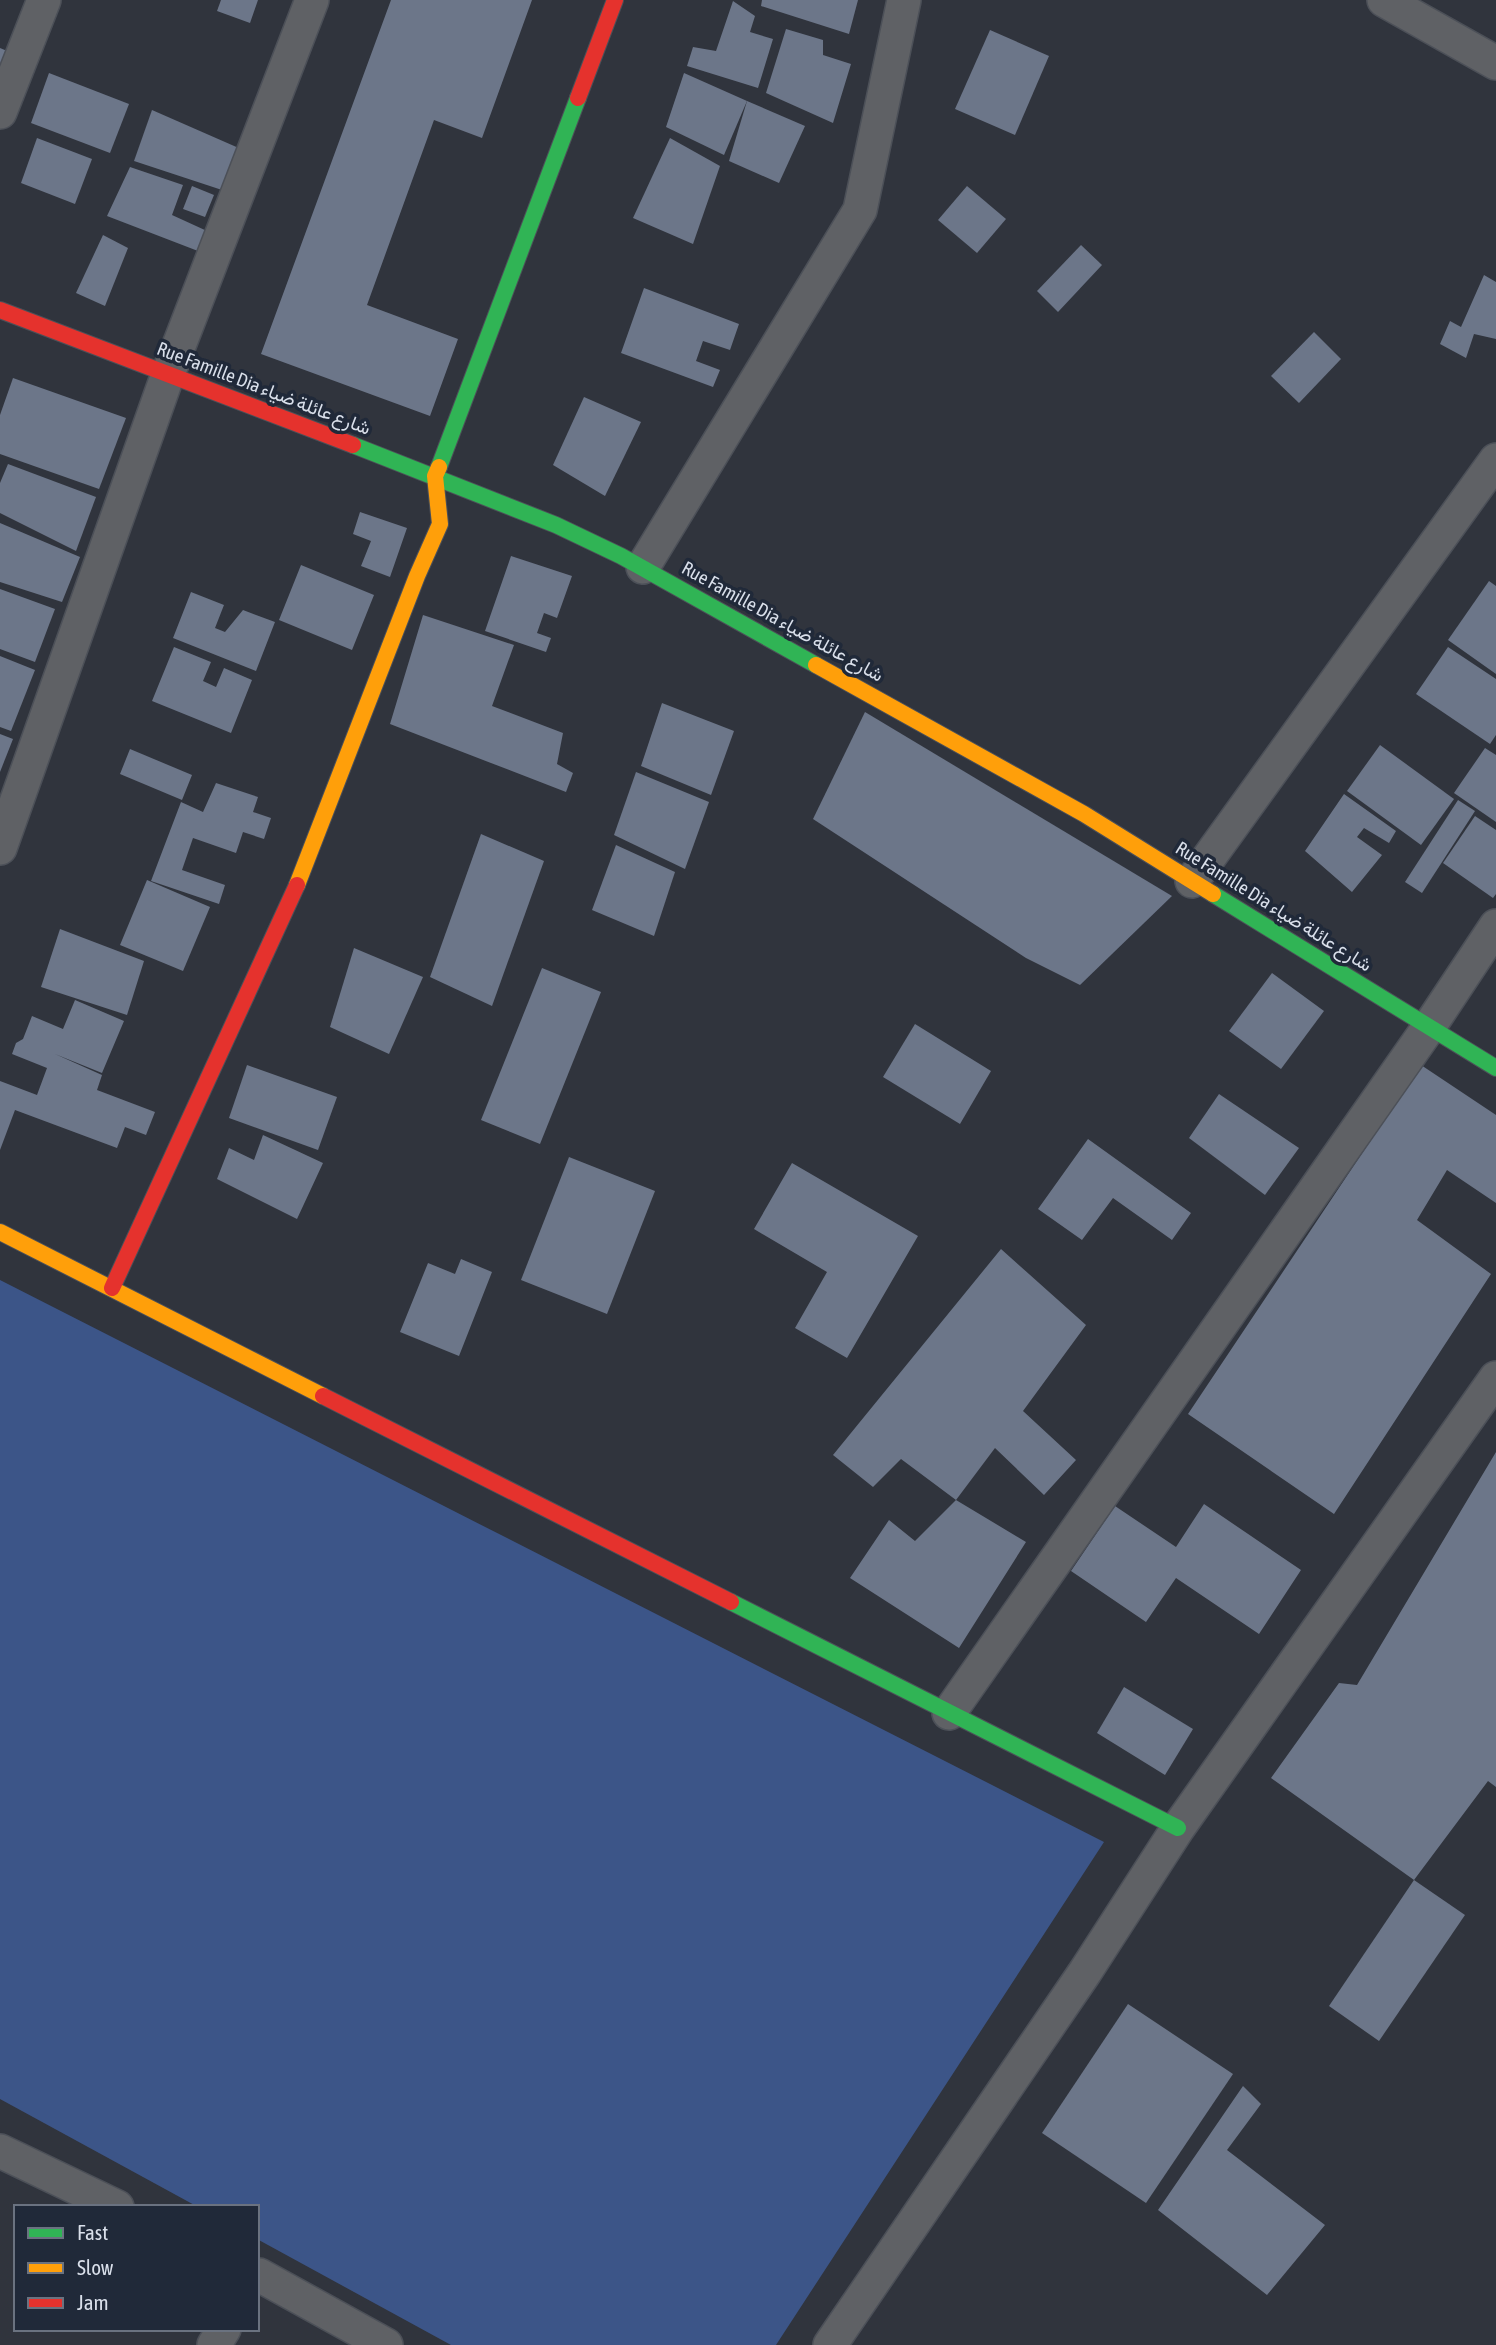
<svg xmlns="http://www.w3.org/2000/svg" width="1496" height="2345" font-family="'Asap Condensed',Vazirmatn,sans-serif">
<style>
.green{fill:#3c5588}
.building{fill:#6c7689}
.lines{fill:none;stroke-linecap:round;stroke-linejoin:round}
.street-casing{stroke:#4c5058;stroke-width:36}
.fast-casing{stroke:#4c5058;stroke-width:18}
.slow-casing{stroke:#4c5058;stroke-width:18}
.jam-casing{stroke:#4c5058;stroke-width:18}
.street{stroke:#5f6165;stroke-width:33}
.fast{stroke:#30b455;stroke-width:16}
.slow{stroke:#ff9f0a;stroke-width:16}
.jam{stroke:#e5322d;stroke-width:16}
.labels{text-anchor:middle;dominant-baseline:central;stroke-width:7;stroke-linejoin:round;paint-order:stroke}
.street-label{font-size:19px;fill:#d9dfea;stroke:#202939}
</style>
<rect width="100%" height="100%" fill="#30343d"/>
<path class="green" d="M 0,1280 L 1104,1842 L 776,2345 L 451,2345 L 257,2239 L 257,2207 L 198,2207 L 0,2099 Z"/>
<g class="building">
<path d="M 221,0 L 258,0 L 250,23 L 217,11 Z"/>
<path d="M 391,0 L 532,0 L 482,138 L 434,120 L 367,305 L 458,339 L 430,416 L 261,354 Z"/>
<path d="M 762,0 L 858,0 L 849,34 L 761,6 Z"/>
<path d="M 733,1 L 755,16 L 750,32 L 773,39 L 758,88 L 687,66 L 693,47 L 716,51 Z"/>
<path d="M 786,29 L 823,40 L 823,55 L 851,64 L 833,123 L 766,93 Z"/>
<path d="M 990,30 L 1049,56 L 1015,135 L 955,109 Z"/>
<path d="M 0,48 L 12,53 L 0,82 Z"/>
<path d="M 49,73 L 129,104 L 110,153 L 31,123 Z"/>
<path d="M 684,73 L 747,101 L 724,155 L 666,127 Z"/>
<path d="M 747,101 L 805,126 L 779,183 L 729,161 Z"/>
<path d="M 152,110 L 241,149 L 222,190 L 134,161 Z"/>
<path d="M 37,138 L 92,159 L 75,204 L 21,183 Z"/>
<path d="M 670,138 L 720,166 L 693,244 L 633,218 Z"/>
<path d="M 130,167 L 183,185 L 172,215 L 207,231 L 198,251 L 107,216 Z"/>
<path d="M 192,186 L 214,195 L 205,217 L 183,209 Z"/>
<path d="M 967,186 L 1006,219 L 977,253 L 938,220 Z"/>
<path d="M 103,235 L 128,248 L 105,306 L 76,293 Z"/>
<path d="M 1081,245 L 1102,265 L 1058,312 L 1037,291 Z"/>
<path d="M 1484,275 L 1496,282 L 1496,339 L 1474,334 L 1466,358 L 1440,344 L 1450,321 L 1461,327 Z"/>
<path d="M 644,288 L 739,324 L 730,350 L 703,341 L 696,361 L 720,370 L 713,387 L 621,353 Z"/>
<path d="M 1314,332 L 1341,359 L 1299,403 L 1271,376 Z"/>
<path d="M 13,378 L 126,418 L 99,489 L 0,454 L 0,415 Z"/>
<path d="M 584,397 L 641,422 L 605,496 L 553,465 Z"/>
<path d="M 8,464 L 96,497 L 76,551 L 0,513 L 0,483 Z"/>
<path d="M 360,512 L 407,528 L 390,577 L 361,566 L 371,541 L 353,534 Z"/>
<path d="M 0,523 L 80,557 L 62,602 L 0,582 Z"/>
<path d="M 511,556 L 572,576 L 557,618 L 544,613 L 537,633 L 551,638 L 546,652 L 485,631 Z"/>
<path d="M 301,565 L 374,595 L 352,650 L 279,620 Z"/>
<path d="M 1489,581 L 1496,586 L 1496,674 L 1448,640 Z"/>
<path d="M 0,589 L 55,609 L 35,662 L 0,649 Z"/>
<path d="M 191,592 L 224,605 L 215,628 L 225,632 L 243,610 L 275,622 L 256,671 L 173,638 Z"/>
<path d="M 423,615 L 514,645 L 492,706 L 563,733 L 557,764 L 573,773 L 566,792 L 390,724 Z"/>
<path d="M 174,647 L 211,662 L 203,681 L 216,687 L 224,668 L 252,680 L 231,733 L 152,701 Z"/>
<path d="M 1448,647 L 1496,679 L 1496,735 L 1490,744 L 1416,694 Z"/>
<path d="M 0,656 L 35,670 L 11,731 L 0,727 Z"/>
<path d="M 662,703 L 734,731 L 711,795 L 641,766 Z"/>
<path d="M 865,712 L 1172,896 L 1080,985 L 1026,958 L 813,819 Z"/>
<path d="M 0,734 L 13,739 L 0,772 Z"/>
<path d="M 1380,745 L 1454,799 L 1421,845 L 1347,791 Z"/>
<path d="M 1485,748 L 1496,755 L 1496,822 L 1454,793 Z"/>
<path d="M 130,749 L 192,775 L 182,800 L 120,774 Z"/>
<path d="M 636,772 L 709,802 L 685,869 L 614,835 Z"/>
<path d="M 216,783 L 258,797 L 253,812 L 271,818 L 264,839 L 243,832 L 236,853 L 193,838 L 182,870 L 225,885 L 219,904 L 151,881 L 181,802 L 203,812 Z"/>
<path d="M 1344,794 L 1396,831 L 1389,843 L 1364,828 L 1357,837 L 1382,855 L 1352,892 L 1305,851 Z"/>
<path d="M 1458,800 L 1475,811 L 1422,893 L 1405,882 Z"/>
<path d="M 1475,816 L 1496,830 L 1496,894 L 1493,898 L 1443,863 Z"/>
<path d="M 481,834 L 544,861 L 492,1006 L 430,977 Z"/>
<path d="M 616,845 L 675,872 L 654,936 L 592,910 Z"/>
<path d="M 147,880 L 210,907 L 183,971 L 120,945 Z"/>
<path d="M 60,929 L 144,961 L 127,1015 L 41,987 Z"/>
<path d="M 354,948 L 423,977 L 389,1054 L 330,1027 Z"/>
<path d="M 542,968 L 601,992 L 540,1144 L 481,1120 Z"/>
<path d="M 1272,973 L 1324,1011 L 1281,1069 L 1229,1031 Z"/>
<path d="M 75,1000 L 124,1021 L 102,1073 L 55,1054 L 102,1075 L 97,1090 L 155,1112 L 146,1135 L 125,1127 L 117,1148 L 15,1110 L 0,1150 L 0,1081 L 37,1095 L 47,1068 L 12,1054 L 16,1043 L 23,1039 L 32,1016 L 63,1029 Z"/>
<path d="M 915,1024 L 991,1071 L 960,1124 L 883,1077 Z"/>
<path d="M 247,1065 L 337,1097 L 318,1150 L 229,1118 Z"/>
<path d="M 1421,1065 L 1496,1115 L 1496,1203 L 1447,1170 L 1417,1220 L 1491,1274 L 1334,1514 L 1188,1414 Z"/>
<path d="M 1219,1094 L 1299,1148 L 1265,1195 L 1189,1138 Z"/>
<path d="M 263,1135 L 323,1163 L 297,1219 L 217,1179 L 229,1148 L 254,1160 Z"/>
<path d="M 1088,1139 L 1191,1213 L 1172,1240 L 1113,1198 L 1082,1240 L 1038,1209 Z"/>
<path d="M 569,1157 L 655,1191 L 607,1314 L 521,1280 Z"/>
<path d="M 792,1163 L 918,1236 L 847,1358 L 795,1328 L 827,1272 L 754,1229 Z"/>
<path d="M 1001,1249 L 1086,1325 L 1023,1411 L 1076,1460 L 1044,1495 L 995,1448 L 956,1500 L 1026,1542 L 959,1648 L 850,1578 L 889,1520 L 915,1541 L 956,1500 L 901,1459 L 873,1487 L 833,1455 Z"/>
<path d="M 461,1259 L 492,1272 L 459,1356 L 400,1332 L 428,1263 L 455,1274 Z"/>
<path d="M 1496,1452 L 1496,1787 L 1488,1781 L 1414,1880 L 1271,1778 L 1339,1683 L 1357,1685 Z"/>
<path d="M 1204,1504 L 1301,1570 L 1259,1634 L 1176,1578 L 1146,1622 L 1071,1571 L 1115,1506 L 1176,1547 Z"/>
<path d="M 1124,1687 L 1193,1729 L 1165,1775 L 1097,1733 Z"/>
<path d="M 1414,1880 L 1465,1915 L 1379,2041 L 1329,2006 Z"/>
<path d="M 1128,2004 L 1233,2074 L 1146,2203 L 1042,2133 Z"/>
<path d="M 1243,2086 L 1261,2104 L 1227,2150 L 1325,2225 L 1267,2295 L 1158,2210 Z"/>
</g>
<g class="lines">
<defs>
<g id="street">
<path d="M 1384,0 L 1496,63"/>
<path d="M 0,112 L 44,0"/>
<path d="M 643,567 L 860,210 L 904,0"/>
<path d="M 0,848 L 168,374 L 312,0"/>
<path d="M 1192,881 L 1496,460"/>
<path d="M 949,1713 L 1429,1027 L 1496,926"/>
<path d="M 0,2151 L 117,2207"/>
<path d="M 257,2278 L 259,2275 L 386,2345"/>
<path d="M 214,2345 L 224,2329"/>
<path d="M 830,2345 L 1085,1972 L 1178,1828 L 1496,1378"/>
</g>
<g id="fast">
<path d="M 353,445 L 556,525 L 621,556 L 816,665"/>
<path d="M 439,467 L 578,98"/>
<path d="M 1213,894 L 1496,1068"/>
<path d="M 731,1602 L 1178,1828"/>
</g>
<g id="slow">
<path d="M 816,665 L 1084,814 L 1213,894"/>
<path d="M 297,885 L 417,576 L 440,524 L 435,476 L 439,467"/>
<path d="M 0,1232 L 323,1396"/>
</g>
<g id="jam">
<path d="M 578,98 L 615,0"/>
<path d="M 0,310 L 353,445"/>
<path d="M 112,1288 L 297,885"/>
<path d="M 323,1396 L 731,1602"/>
</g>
</defs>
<use href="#street" class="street-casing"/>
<use href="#fast" class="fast-casing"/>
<use href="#slow" class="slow-casing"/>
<use href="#jam" class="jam-casing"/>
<use href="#street" class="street"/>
<use href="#fast" class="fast"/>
<use href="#slow" class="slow"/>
<use href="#jam" class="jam"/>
</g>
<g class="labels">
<g class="street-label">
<text transform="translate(264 388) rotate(21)">Rue Famille Dia شارع عائلة ضياء</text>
<text transform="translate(783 621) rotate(29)">Rue Famille Dia شارع عائلة ضياء</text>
<text transform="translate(1274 906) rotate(32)">Rue Famille Dia شارع عائلة ضياء</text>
</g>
</g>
<rect x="14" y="2205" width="245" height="126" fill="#202939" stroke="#6a7280" stroke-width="2"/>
<rect x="28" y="2228" width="35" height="10" fill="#30b455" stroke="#6a7280" stroke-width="2"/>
<text x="77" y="2240" font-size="21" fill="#d9dfea">Fast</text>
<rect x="28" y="2263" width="35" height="10" fill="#ff9f0a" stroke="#6a7280" stroke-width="2"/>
<text x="77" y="2275" font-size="21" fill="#d9dfea">Slow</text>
<rect x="28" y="2298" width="35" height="10" fill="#e5322d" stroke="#6a7280" stroke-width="2"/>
<text x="77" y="2310" font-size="21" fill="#d9dfea">Jam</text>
</svg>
